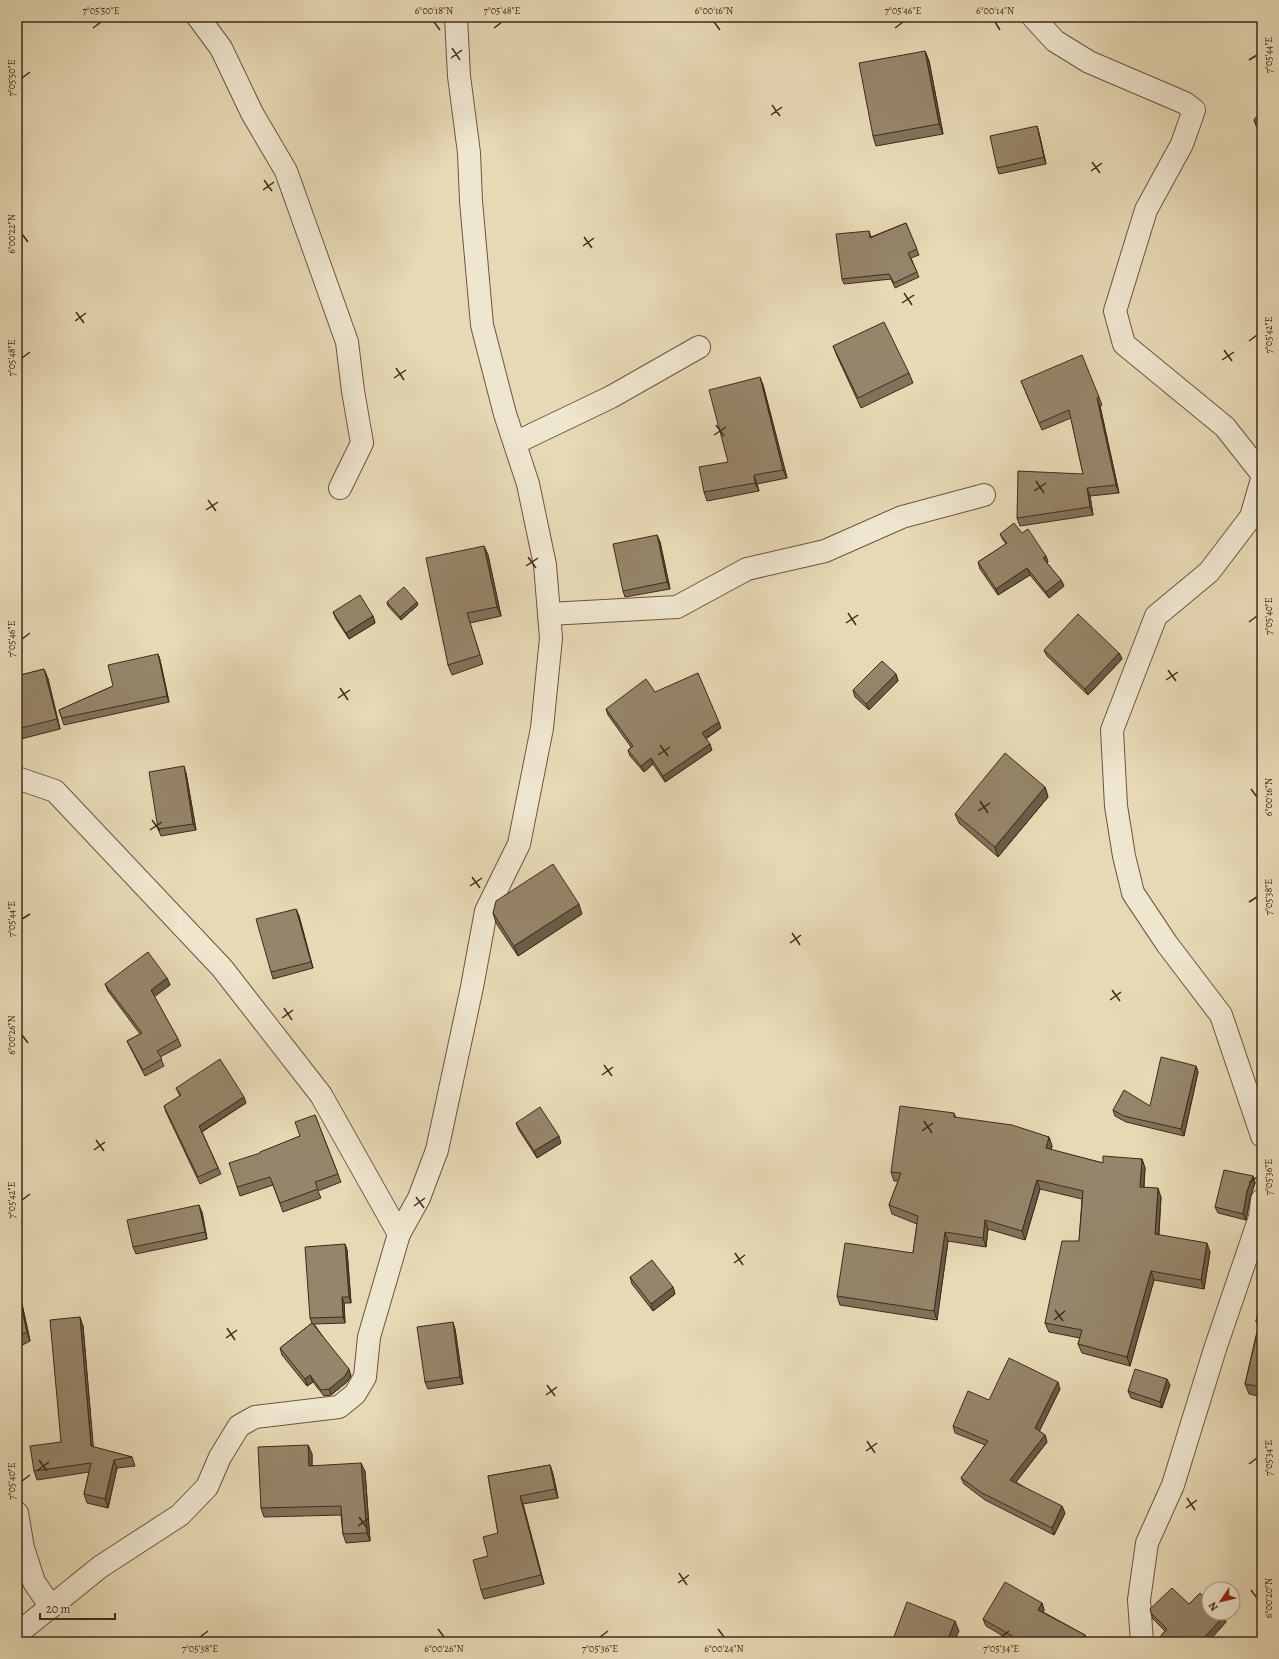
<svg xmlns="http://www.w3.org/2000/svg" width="1279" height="1659" font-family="Alegreya,serif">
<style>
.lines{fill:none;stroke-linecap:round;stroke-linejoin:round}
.street-casing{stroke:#69563f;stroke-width:24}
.street{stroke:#efe6cf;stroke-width:22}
.wall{fill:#81725b;stroke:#3f2b18}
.shaded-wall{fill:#695d4a;stroke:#3f2b18}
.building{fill:#96856a;stroke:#3f2b18}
.ticks{fill:none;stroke:#3f2b18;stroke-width:1.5}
.neatline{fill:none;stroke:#3f2b18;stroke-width:1.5}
.ticks-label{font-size:10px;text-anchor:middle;fill:#3f2b18}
</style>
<rect width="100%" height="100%" fill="#e7d9b5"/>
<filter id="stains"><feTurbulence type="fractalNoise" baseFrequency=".005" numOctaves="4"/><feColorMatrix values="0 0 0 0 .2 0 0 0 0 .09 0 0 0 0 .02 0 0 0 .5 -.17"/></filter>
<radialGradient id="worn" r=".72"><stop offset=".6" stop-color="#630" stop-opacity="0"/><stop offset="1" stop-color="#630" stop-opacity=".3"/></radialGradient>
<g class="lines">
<defs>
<g id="street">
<path d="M 198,17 L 221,48 L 252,113 L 286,171 L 347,342 L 353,391 L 362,443 L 340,488"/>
<path d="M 1033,17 L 1055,41 L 1089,62 L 1185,103 L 1194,110 L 1182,144 L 1146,210 L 1115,311 L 1124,344 L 1225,427 L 1262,474"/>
<path d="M 515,443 L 611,397 L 699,347"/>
<path d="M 1262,479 L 1251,517 L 1209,572 L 1156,616 L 1112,730 L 1116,806 L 1124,856 L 1133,893 L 1167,944 L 1221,1015 L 1262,1136"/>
<path d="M 549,614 L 677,607 L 747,569 L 825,551 L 902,517 L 984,495"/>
<path d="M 17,778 L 55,791 L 222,968 L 321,1095 L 399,1234"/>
<path d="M 17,1513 L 23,1548 L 34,1582 L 51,1607"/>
<path d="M 17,1634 L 100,1567 L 180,1515 L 207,1487 L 220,1457 L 239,1426 L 255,1417 L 339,1407 L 355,1394 L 365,1377 L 369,1337 L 399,1234 L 419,1198 L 437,1150 L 472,987 L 486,911 L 519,844 L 542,728 L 551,638 L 545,565 L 528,484 L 505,414 L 482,325 L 471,201 L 469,153 L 459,76 L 456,17"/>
<path d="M 1142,1642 L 1139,1600 L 1147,1543 L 1173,1485 L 1215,1349 L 1260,1217 L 1262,1200"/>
</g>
</defs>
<use href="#street" class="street-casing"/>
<use href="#street" class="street"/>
</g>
<g class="wall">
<path d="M 925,51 L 929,61 L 943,134 L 876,146 L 873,136 Z"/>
<path d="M 1262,110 L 1262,131 L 1256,126 L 1254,120 Z"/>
<path d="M 1037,126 L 1039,133 L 1046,164 L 999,174 L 997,168 Z"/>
<path d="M 906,223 L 919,255 L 911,258 L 919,277 L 895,288 L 891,279 L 844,284 L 842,279 L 869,231 L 871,237 Z"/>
<path d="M 833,346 L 909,373 L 913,383 L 861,408 L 837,356 Z"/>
<path d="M 1021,381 L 1099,397 L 1102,405 L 1100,406 L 1119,493 L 1090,496 L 1093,515 L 1020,526 L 1017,518 L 1083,474 L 1071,418 L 1042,430 Z"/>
<path d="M 763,385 L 787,478 L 757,484 L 759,491 L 707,501 L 704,492 L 728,462 Z"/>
<path d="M 1022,533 L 1046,556 L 1048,562 L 1047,563 L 1061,580 L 1064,586 L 1049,598 L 1030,575 L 998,595 L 980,569 L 978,562 L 1006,544 L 1003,540 L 1000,534 Z"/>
<path d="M 657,535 L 660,542 L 670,589 L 625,597 L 623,591 Z"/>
<path d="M 484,546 L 488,555 L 501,616 L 470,623 L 483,664 L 452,675 L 448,665 Z"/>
<path d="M 387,602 L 418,605 L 401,620 L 388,606 Z"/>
<path d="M 333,612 L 373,616 L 375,623 L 349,639 L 336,619 Z"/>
<path d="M 1044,650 L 1119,653 L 1122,659 L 1088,695 L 1047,656 Z"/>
<path d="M 158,654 L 160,660 L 169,702 L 64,725 L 59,710 L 113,686 Z"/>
<path d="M 44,669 L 48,679 L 60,729 L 17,740 L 17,676 Z"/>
<path d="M 896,674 L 898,681 L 869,710 L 855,697 L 853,690 Z"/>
<path d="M 655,692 L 721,728 L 706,739 L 712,750 L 665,782 L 653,764 L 644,772 L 630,756 L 628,750 L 631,747 L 608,715 L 606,709 Z"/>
<path d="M 186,773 L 196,830 L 161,836 L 158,829 Z"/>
<path d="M 1045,787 L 1048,797 L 998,857 L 959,823 L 955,814 Z"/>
<path d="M 296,909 L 299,916 L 313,968 L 273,979 L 271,972 Z"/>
<path d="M 493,913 L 582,914 L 518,956 L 496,923 Z"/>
<path d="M 167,978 L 170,985 L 154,996 L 178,1039 L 181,1046 L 160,1057 L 164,1066 L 145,1076 L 130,1047 L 127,1041 L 140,1034 L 108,991 L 105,984 Z"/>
<path d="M 1196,1066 L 1198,1072 L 1184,1136 L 1126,1122 L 1115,1116 L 1113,1110 L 1150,1106 Z"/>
<path d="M 176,1088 L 246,1103 L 202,1132 L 221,1174 L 200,1184 L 166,1112 L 164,1106 L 180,1096 Z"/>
<path d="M 954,1113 L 956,1118 L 1049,1137 L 1052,1146 L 1051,1150 L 1103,1163 L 1142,1159 L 1145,1168 L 1144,1187 L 1161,1197 L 1159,1235 L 1210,1252 L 1204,1289 L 1154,1280 L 1130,1366 L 1082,1353 L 1078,1344 L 1080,1338 L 1049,1332 L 1045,1323 L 1079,1241 L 1082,1199 L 1040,1189 L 1025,1240 L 988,1229 L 986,1247 L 948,1241 L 937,1320 L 840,1305 L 837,1296 L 913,1253 L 917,1224 L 892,1214 L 889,1205 L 898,1181 L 894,1181 L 891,1172 Z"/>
<path d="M 315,1115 L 341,1182 L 318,1191 L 321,1198 L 283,1212 L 273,1185 L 240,1196 L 237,1187 L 260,1153 L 300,1136 Z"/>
<path d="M 516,1123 L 561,1143 L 537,1158 L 519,1130 Z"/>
<path d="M 1253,1176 L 1255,1183 L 1250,1198 L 1246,1220 L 1218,1213 L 1215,1207 Z"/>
<path d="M 202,1212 L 207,1239 L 136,1254 L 133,1247 Z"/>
<path d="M 345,1244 L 347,1250 L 351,1303 L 344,1303 L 345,1323 L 314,1324 L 351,1376 L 347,1382 L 331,1395 L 324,1396 L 313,1382 L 307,1386 L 282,1355 L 280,1348 L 312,1323 L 310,1318 Z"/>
<path d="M 630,1277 L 673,1287 L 675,1294 L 653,1311 L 632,1284 Z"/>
<path d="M 17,1281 L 30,1341 L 17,1348 Z"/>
<path d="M 1262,1296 L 1262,1397 L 1249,1394 L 1245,1384 L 1258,1327 L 1256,1321 Z"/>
<path d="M 83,1326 L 93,1447 L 132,1457 L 135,1466 L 117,1468 L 108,1508 L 87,1503 L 84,1494 L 89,1472 L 37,1480 L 34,1471 L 61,1442 Z"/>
<path d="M 455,1329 L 463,1384 L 428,1389 L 425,1382 Z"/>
<path d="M 1170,1385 L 1162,1408 L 1131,1398 L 1128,1391 Z"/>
<path d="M 1060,1389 L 1039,1431 L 1045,1435 L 1047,1442 L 1016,1482 L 1065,1513 L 1054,1535 L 985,1500 L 964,1484 L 961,1478 L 985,1445 L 955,1433 L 953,1426 L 989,1400 Z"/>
<path d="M 308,1445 L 312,1454 L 312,1466 L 365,1471 L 370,1541 L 346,1543 L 343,1534 L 341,1515 L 264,1517 L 261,1508 Z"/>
<path d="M 550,1465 L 553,1474 L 558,1498 L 523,1504 L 544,1584 L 484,1599 L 481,1590 L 488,1556 L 498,1533 L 488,1476 Z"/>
<path d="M 1042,1603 L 1044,1610 L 1043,1612 L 1085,1635 L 1087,1641 L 1087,1642 L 1013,1642 L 986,1626 L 983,1619 Z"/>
<path d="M 1189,1604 L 1224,1616 L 1226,1622 L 1208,1642 L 1163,1642 L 1161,1636 L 1165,1631 L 1153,1619 L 1151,1613 Z"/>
</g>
<g class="shaded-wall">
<path d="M 925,51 L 929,61 L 943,134 L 939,124 Z"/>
<path d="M 1037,126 L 1039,133 L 1046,164 L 1044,157 Z"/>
<path d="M 760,377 L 763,385 L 787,478 L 783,470 Z"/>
<path d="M 1097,398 L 1100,406 L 1119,493 L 1116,485 Z"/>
<path d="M 754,475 L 757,484 L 759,491 L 755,483 Z"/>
<path d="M 1087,488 L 1090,496 L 1093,515 L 1090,507 Z"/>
<path d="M 657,535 L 660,542 L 670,589 L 667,582 Z"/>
<path d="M 484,546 L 488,555 L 501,616 L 497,607 Z"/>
<path d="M 1046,556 L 1048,562 L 1045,564 L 1043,558 Z"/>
<path d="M 1027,568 L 1030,575 L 998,595 L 996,589 Z"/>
<path d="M 1061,580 L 1064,586 L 1049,598 L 1046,592 Z"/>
<path d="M 417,602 L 418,605 L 401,620 L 400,617 Z"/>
<path d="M 373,616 L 375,623 L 349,639 L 346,633 Z"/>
<path d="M 1119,653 L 1122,659 L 1088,695 L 1085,689 Z"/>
<path d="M 158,654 L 160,660 L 169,702 L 167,696 Z"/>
<path d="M 44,669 L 48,679 L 60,729 L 57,719 Z"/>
<path d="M 896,674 L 898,681 L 869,710 L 866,704 Z"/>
<path d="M 719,722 L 721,728 L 704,739 L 702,733 Z"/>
<path d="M 710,744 L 712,750 L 665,782 L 663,776 Z"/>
<path d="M 651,758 L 653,764 L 644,772 L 641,766 Z"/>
<path d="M 184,766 L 186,773 L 196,830 L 193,824 Z"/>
<path d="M 1045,787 L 1048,797 L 998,857 L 995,847 Z"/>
<path d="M 579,904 L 582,914 L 518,956 L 514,946 Z"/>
<path d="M 296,909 L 299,916 L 313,968 L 311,962 Z"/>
<path d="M 167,978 L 170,985 L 154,997 L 151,990 Z"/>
<path d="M 1196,1066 L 1198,1072 L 1184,1136 L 1181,1129 Z"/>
<path d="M 244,1097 L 246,1103 L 201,1132 L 199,1126 Z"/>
<path d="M 559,1136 L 561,1143 L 537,1158 L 534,1151 Z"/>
<path d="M 1049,1137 L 1052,1146 L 1049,1157 L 1046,1148 Z"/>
<path d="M 1142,1159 L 1145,1168 L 1143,1196 L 1140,1187 Z"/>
<path d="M 1253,1176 L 1255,1183 L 1250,1198 L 1246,1220 L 1243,1214 L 1247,1191 Z"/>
<path d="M 1037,1180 L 1040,1189 L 1025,1240 L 1022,1231 Z"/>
<path d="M 1158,1188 L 1161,1197 L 1158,1243 L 1155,1234 Z"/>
<path d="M 199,1205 L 202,1212 L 207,1239 L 205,1232 Z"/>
<path d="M 985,1220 L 988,1229 L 986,1247 L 983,1238 Z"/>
<path d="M 945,1232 L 948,1241 L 937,1320 L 934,1311 Z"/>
<path d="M 1207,1243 L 1210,1252 L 1204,1289 L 1201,1280 Z"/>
<path d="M 345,1244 L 347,1250 L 351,1303 L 349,1297 Z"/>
<path d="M 1151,1271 L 1154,1280 L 1130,1366 L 1127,1357 Z"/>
<path d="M 17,1281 L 30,1341 L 27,1332 L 17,1287 Z"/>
<path d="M 673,1287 L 675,1294 L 653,1311 L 651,1304 Z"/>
<path d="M 342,1297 L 344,1303 L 345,1323 L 343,1317 Z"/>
<path d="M 80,1317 L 83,1326 L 94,1455 L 91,1446 Z"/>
<path d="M 453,1322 L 455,1329 L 463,1384 L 460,1377 Z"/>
<path d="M 349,1369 L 351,1376 L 347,1382 L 331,1395 L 329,1389 Z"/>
<path d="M 310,1375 L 313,1382 L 307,1386 L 305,1379 Z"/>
<path d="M 1167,1379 L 1170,1385 L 1162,1408 L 1160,1402 Z"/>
<path d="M 1058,1382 L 1060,1389 L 1038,1434 L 1035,1428 Z"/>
<path d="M 1045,1435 L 1047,1442 L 1013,1486 L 1010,1480 Z"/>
<path d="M 308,1445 L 312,1454 L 312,1475 L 309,1466 Z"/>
<path d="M 114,1460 L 117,1468 L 108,1508 L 105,1499 Z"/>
<path d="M 361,1463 L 365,1471 L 370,1541 L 367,1533 Z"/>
<path d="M 550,1465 L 553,1474 L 558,1498 L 555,1489 Z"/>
<path d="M 520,1496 L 523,1504 L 544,1584 L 541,1575 Z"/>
<path d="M 1062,1506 L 1065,1513 L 1054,1535 L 1052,1528 Z"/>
<path d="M 1042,1603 L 1044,1610 L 1041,1617 L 1038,1610 Z"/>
<path d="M 1224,1616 L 1226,1622 L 1208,1642 L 1200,1642 Z"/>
<path d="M 955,1621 L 959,1631 L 954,1642 L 947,1642 Z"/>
<path d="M 1085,1635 L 1087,1641 L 1087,1642 L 1081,1642 Z"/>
</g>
<g class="building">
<path d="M 925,51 L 939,124 L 873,136 L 859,63 Z"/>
<path d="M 1262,110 L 1262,127 L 1254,120 Z"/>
<path d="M 1037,126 L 1044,157 L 997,168 L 990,136 Z"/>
<path d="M 906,223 L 917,249 L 908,253 L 917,272 L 894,283 L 889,274 L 842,279 L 836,234 L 869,231 L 870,238 Z"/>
<path d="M 884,322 L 909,373 L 858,398 L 833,346 Z"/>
<path d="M 1082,355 L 1099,397 L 1097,398 L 1116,485 L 1087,488 L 1090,507 L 1017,518 L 1018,471 L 1083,474 L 1069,410 L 1039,423 L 1021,381 Z"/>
<path d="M 760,377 L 783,470 L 754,475 L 755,483 L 704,492 L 699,467 L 728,462 L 709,390 Z"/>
<path d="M 1014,523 L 1022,533 L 1028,529 L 1046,556 L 1043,558 L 1061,580 L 1046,592 L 1027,568 L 996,589 L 978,562 L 1007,543 L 1000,534 Z"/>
<path d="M 657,535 L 667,582 L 623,591 L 613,544 Z"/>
<path d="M 484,546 L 497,607 L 467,613 L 480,655 L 448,665 L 426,558 Z"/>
<path d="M 404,587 L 417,602 L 400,617 L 387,602 Z"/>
<path d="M 360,595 L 373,616 L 346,633 L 333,612 Z"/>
<path d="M 1078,614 L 1119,653 L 1085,689 L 1044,650 Z"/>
<path d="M 158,654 L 167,696 L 62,718 L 59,710 L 113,686 L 108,665 Z"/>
<path d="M 882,661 L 896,674 L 866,704 L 853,690 Z"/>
<path d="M 44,669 L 57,719 L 17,729 L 17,676 Z"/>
<path d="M 698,673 L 719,722 L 702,733 L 710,744 L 663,776 L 651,758 L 641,766 L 628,750 L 633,746 L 606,709 L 646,679 L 655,692 Z"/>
<path d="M 1005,753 L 1045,787 L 995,847 L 955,814 Z"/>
<path d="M 184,766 L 193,824 L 158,829 L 149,772 Z"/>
<path d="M 553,864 L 579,904 L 514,946 L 493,913 L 496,901 Z"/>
<path d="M 296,909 L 311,962 L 271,972 L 256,919 Z"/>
<path d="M 148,952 L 167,978 L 151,990 L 178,1039 L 157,1051 L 162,1059 L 143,1070 L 127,1041 L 142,1033 L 105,984 Z"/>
<path d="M 1161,1057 L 1196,1066 L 1181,1129 L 1124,1116 L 1113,1110 L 1124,1090 L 1150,1106 Z"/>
<path d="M 220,1059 L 244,1097 L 199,1126 L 218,1168 L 198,1177 L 164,1106 L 181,1095 L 176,1088 Z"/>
<path d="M 900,1106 L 954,1113 L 954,1117 L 1012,1125 L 1049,1137 L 1046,1148 L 1103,1163 L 1103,1156 L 1142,1159 L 1140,1187 L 1158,1188 L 1155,1234 L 1207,1243 L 1201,1280 L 1151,1271 L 1127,1357 L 1078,1344 L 1082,1330 L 1045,1323 L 1062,1241 L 1079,1241 L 1083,1191 L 1037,1180 L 1022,1231 L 985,1220 L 983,1238 L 945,1232 L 934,1311 L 837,1296 L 845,1243 L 913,1253 L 918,1216 L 889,1205 L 901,1173 L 891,1172 Z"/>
<path d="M 540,1107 L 559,1136 L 534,1151 L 516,1123 Z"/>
<path d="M 315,1115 L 338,1174 L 315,1182 L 318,1189 L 280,1203 L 270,1177 L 237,1187 L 229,1163 L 260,1153 L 260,1152 L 300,1136 L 295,1122 Z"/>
<path d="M 1224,1170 L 1253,1176 L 1247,1191 L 1243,1214 L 1215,1207 Z"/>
<path d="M 199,1205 L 205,1232 L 133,1247 L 127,1220 Z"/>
<path d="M 345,1244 L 349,1297 L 342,1297 L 343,1317 L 310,1318 L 305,1247 Z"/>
<path d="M 652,1260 L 673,1287 L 651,1304 L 630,1277 Z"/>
<path d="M 17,1287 L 27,1332 L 17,1337 Z"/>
<path d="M 1262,1296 L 1262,1387 L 1245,1384 L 1260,1321 L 1256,1321 Z"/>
<path d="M 80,1317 L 91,1446 L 132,1457 L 114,1460 L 105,1499 L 84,1494 L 91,1463 L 34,1471 L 30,1446 L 61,1442 L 50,1320 Z"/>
<path d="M 453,1322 L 460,1377 L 425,1382 L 417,1327 Z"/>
<path d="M 312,1323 L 349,1369 L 345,1376 L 329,1389 L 321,1390 L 310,1375 L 305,1379 L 280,1348 Z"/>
<path d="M 1009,1358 L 1058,1382 L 1035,1428 L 1045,1435 L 1010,1480 L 1062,1506 L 1052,1528 L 982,1493 L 961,1478 L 988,1441 L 953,1426 L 968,1391 L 989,1400 Z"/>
<path d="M 1135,1369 L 1167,1379 L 1160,1402 L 1128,1391 Z"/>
<path d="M 308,1445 L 309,1466 L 361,1463 L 367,1533 L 343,1534 L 341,1506 L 261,1508 L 258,1447 Z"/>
<path d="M 550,1465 L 555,1489 L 520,1496 L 541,1575 L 481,1590 L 473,1560 L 488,1556 L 483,1537 L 498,1533 L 488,1476 Z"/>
<path d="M 1005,1582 L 1042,1603 L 1038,1610 L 1085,1635 L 1081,1642 L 1022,1642 L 983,1619 Z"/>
<path d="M 1172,1588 L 1189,1604 L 1200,1593 L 1209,1602 L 1209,1613 L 1221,1613 L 1224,1616 L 1200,1642 L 1168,1642 L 1161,1636 L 1167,1629 L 1151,1613 L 1150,1609 Z"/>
<path d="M 907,1602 L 955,1621 L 947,1642 L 892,1642 Z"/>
</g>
<path class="ticks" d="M 434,22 L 440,30M 714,22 L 720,30M 995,22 L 1000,30M 93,28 L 101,22M 494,28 L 502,22M 895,28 L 903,22M 452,48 L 460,60M 451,58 L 462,50M 1249,60 L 1257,55M 22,78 L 30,72M 772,105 L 780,116M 771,115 L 782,107M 1092,162 L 1100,173M 1091,171 L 1102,163M 264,180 L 272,191M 263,190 L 274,182M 22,234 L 28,242M 584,237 L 592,248M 583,246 L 594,238M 904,293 L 912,305M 902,303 L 914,295M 76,312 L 84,323M 75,321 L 86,313M 1249,341 L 1257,335M 1224,350 L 1232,361M 22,358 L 30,352M 1222,360 L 1234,352M 396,368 L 404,380M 394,378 L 406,370M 716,425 L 724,436M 714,435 L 726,427M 1036,481 L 1044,493M 1034,491 L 1046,483M 208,500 L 216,511M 206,510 L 218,502M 528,557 L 536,568M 526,566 L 538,558M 848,613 L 856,625M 1249,622 L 1257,616M 846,623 L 858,615M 22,639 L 30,633M 1168,670 L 1176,681M 1166,680 L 1178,672M 340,688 L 348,700M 338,698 L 350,690M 660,745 L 668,756M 658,755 L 670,747M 1251,789 L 1257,797M 980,801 L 988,813M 978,811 L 990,803M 152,820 L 160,831M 150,830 L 162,822M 472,877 L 480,888M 470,886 L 482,878M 1249,902 L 1257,897M 22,919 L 30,914M 792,933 L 800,945M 790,943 L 801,935M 1112,990 L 1120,1001M 1110,1000 L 1121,992M 284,1008 L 292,1020M 282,1018 L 293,1010M 22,1035 L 28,1043M 604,1065 L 612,1076M 602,1075 L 613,1067M 924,1121 L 932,1133M 922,1131 L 933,1123M 96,1140 L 104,1151M 94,1150 L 105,1142M 1249,1183 L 1257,1177M 416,1197 L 424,1208M 22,1200 L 30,1194M 414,1206 L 425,1198M 735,1253 L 743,1265M 734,1263 L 745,1255M 1055,1310 L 1063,1321M 1054,1320 L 1065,1311M 227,1328 L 235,1340M 226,1338 L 237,1330M 547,1385 L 555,1396M 546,1395 L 557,1387M 867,1441 L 875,1453M 866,1451 L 877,1443M 39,1460 L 47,1471M 1249,1464 L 1257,1458M 38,1470 L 49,1462M 22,1481 L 30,1475M 1187,1498 L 1195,1510M 1186,1508 L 1197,1500M 359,1517 L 367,1528M 358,1526 L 369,1518M 679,1573 L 687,1585M 678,1583 L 689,1575M 1251,1590 L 1257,1598M 438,1629 L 444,1637M 718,1629 L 724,1637M 200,1637 L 208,1631M 600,1637 L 608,1631M 1001,1637 L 1009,1631"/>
<rect width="1279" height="1659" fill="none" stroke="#e7d9b5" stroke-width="44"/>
<g transform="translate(1221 1601) rotate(235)"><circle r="19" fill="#efe6cf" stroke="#a99b86"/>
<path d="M0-3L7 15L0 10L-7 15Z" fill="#8f2418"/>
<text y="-6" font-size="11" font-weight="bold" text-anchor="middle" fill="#3f2b18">N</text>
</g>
<path d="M40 1613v6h75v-6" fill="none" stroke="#3f2b18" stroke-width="2"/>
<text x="46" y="1613" font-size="12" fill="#3f2b18" stroke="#efe6cf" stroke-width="3" paint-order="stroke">20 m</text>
<rect x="22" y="22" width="1235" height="1615" class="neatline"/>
<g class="ticks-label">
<text x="101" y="14">7°05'50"E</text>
<text x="434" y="14">6°00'18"N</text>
<text x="502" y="14">7°05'48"E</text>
<text x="714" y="14">6°00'16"N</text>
<text x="903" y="14">7°05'46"E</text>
<text x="995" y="14">6°00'14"N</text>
<text transform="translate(1268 55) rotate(-90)" y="4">7°05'44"E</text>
<text transform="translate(11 78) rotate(-90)" y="4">7°05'50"E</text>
<text transform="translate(11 234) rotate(-90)" y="4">6°00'22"N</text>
<text transform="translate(1268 335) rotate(-90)" y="4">7°05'42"E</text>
<text transform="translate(11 358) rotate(-90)" y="4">7°05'48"E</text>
<text transform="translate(1268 616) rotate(-90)" y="4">7°05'40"E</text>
<text transform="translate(11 639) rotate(-90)" y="4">7°05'46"E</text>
<text transform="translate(1268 797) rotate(-90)" y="4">6°00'16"N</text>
<text transform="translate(1268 897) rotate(-90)" y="4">7°05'38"E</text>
<text transform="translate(11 919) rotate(-90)" y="4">7°05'44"E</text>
<text transform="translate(11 1035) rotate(-90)" y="4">6°00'26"N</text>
<text transform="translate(1268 1177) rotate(-90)" y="4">7°05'36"E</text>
<text transform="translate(11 1200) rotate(-90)" y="4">7°05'42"E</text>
<text transform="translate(1268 1458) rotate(-90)" y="4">7°05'34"E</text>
<text transform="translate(11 1481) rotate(-90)" y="4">7°05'40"E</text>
<text transform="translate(1268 1598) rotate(-90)" y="4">6°00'20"N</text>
<text x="200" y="1652">7°05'38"E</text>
<text x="444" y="1652">6°00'26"N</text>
<text x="600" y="1652">7°05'36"E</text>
<text x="724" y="1652">6°00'24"N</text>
<text x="1001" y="1652">7°05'34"E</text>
</g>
<rect width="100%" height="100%" filter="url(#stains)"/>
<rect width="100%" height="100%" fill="url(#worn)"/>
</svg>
